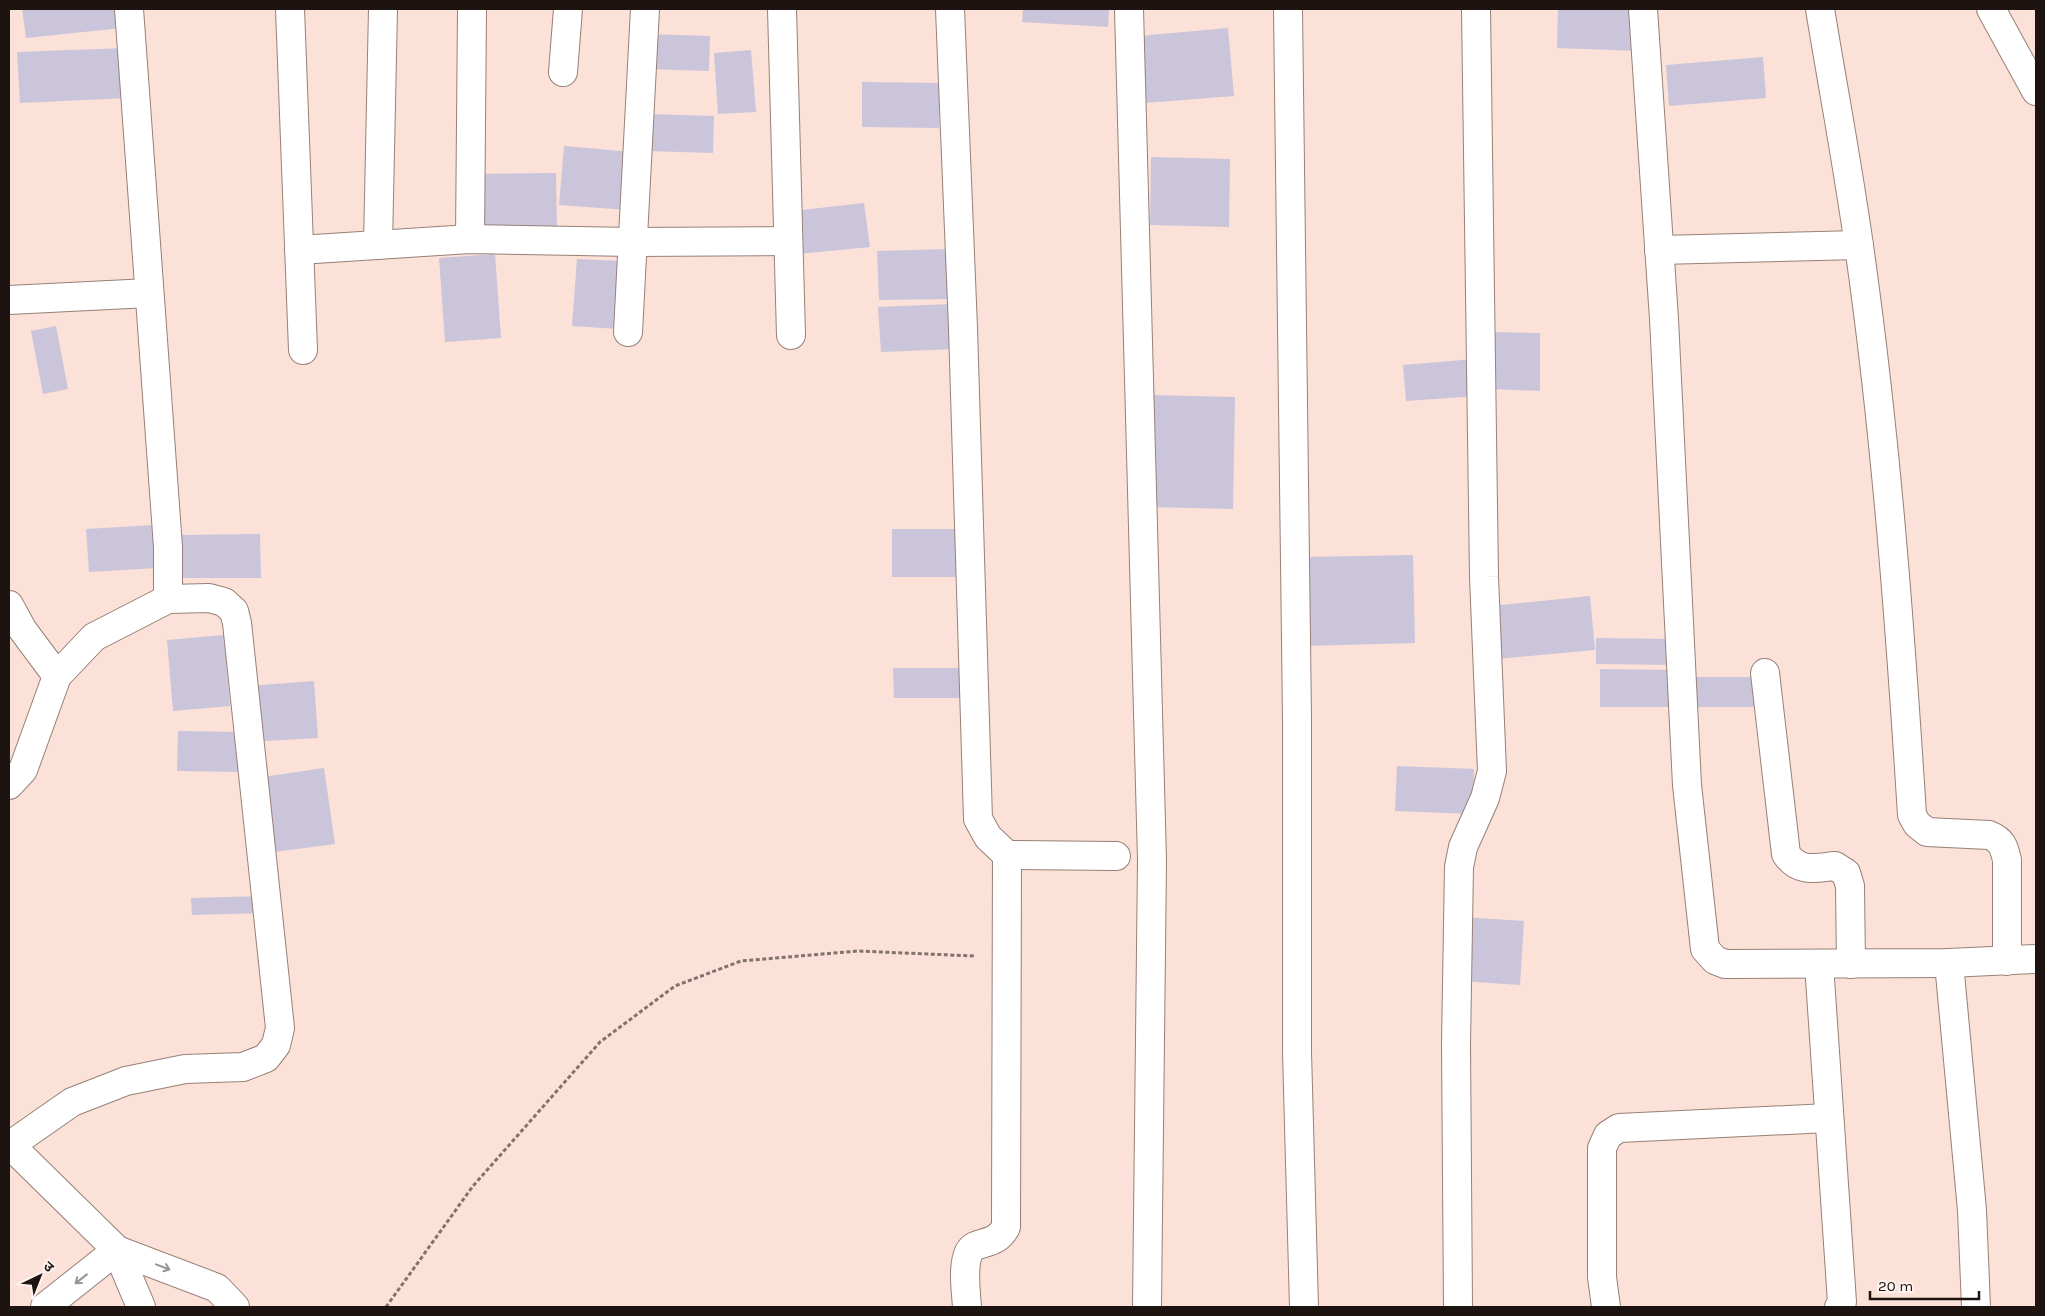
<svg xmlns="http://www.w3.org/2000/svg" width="2045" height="1316" font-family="Karla,'Noto Sans Devanagari',sans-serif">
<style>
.building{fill:#cac5db}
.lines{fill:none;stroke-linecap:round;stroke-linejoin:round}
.minor-casing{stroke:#978077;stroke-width:30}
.path{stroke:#83726c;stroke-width:3;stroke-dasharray:4 2.5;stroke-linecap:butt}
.minor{stroke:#fff;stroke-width:28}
.oneway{stroke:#999594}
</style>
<rect width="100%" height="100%" fill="#fbe1d7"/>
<g class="building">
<path d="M 22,9 L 120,9 L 122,28 L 26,38 Z"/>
<path d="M 1023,9 L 1109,9 L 1108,27 L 1022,22 Z"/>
<path d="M 1558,9 L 1640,9 L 1639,51 L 1557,48 Z"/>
<path d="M 1228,28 L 1234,96 L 1145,103 L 1139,36 Z"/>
<path d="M 646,34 L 710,36 L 709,71 L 645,69 Z"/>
<path d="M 126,48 L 128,98 L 20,103 L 17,52 Z"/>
<path d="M 751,50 L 756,112 L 718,114 L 714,53 Z"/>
<path d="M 1763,57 L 1766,98 L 1669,106 L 1666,65 Z"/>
<path d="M 862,82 L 939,83 L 939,128 L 862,127 Z"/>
<path d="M 649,114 L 714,116 L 713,153 L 648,151 Z"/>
<path d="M 564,146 L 632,152 L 628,210 L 559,205 Z"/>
<path d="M 1151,157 L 1230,159 L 1229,227 L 1150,225 Z"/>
<path d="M 556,173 L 557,232 L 476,233 L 475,174 Z"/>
<path d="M 864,203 L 870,247 L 798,254 L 793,211 Z"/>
<path d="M 949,249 L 950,299 L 879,300 L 877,251 Z"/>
<path d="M 495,254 L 501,338 L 445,342 L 439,258 Z"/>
<path d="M 577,259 L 622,261 L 618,329 L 572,326 Z"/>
<path d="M 952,304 L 954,349 L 881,352 L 878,307 Z"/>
<path d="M 56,326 L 68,389 L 43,394 L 31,331 Z"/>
<path d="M 1490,332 L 1540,333 L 1540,391 L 1489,389 Z"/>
<path d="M 1474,359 L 1477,396 L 1406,401 L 1403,365 Z"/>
<path d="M 1151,395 L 1235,397 L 1233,509 L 1149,507 Z"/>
<path d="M 153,525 L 156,568 L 89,572 L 86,529 Z"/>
<path d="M 892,529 L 963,529 L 964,577 L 892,577 Z"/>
<path d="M 260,534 L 261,578 L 181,578 L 180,535 Z"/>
<path d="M 1413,555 L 1415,643 L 1304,646 L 1302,557 Z"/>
<path d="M 1590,596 L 1595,650 L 1496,659 L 1491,606 Z"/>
<path d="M 224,635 L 230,706 L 173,711 L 167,640 Z"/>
<path d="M 1596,638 L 1675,639 L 1675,665 L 1596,664 Z"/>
<path d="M 893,668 L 960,668 L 960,698 L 894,698 Z"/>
<path d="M 1600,669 L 1675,670 L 1675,707 L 1600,707 Z"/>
<rect x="1694" y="677" width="62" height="30"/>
<path d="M 314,681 L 318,738 L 251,742 L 246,686 Z"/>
<path d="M 178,731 L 243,732 L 242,772 L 177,771 Z"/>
<path d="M 1397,766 L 1474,769 L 1473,814 L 1395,811 Z"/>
<path d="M 324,768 L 335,844 L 274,852 L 263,777 Z"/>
<path d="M 265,896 L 265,913 L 192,915 L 191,898 Z"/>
<path d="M 1464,917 L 1524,921 L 1520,985 L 1460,981 Z"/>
</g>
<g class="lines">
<defs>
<g id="minor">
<path d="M 129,9 L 168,547 L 168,599"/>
<path d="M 290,9 L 303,350"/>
<path d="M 782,9 L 791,335"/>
<path d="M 950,9 L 963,328 L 978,819 L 988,837 L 1007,855 L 1116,856"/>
<path d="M 1129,9 L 1152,860 L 1147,1307"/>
<path d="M 1288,9 L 1297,719 L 1297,1052 L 1304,1307"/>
<path d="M 1643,9 L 1664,319 L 1687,785 L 1705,949 L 1715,960 L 1725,964 L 1949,963 L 2036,959"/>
<path d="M 1820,9 C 1833,88 1848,167 1859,246 C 1886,435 1900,625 1912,815 L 1917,824 L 1927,832 L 1989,835 C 2002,840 2004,847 2007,860 L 2007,961"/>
<path d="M 1991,9 L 2036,91"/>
<path d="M 563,72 L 568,9"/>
<path d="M 470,239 L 472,9"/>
<path d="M 378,245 L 383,9"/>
<path d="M 299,250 L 470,239 L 632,242 L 788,241"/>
<path d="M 1659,250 L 1859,245"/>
<path d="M 9,300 L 149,293"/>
<path d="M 628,332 L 645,9"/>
<path d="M 9,605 L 22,629 L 57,676"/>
<path d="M 1765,673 L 1786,854 C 1799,873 1815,868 1835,866 L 1846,873 L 1850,886 L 1851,964"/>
<path d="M 9,785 L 23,770 L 57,676 L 94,637 L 168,599 L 209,598 L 224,602 L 234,611 L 237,623 L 280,1028 L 276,1045 L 266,1058 L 243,1067 L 185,1069 L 126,1081 L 72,1102 L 9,1146"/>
<path d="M 1949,963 L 1972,1210 L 1976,1307"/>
<path d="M 1819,964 L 1842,1302 L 1839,1307"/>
<path d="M 9,1144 L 117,1250 L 141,1307"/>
<path d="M 117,1250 L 217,1288 L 235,1307"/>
<path d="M 45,1307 L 117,1250"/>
<path d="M 967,1307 C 966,1291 962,1267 969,1252 C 976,1239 995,1248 1006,1227 L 1007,855"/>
<path d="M 1458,1307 L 1456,1044 L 1459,867 L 1463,847 L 1485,798 L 1492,771 L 1484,577 L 1476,9"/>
<path d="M 1606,1307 L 1602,1277 L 1602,1148 L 1608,1135 L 1619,1128 L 1828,1118"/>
</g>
</defs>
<use href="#minor" class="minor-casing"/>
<path class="path" d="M 386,1307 L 473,1186 L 600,1042 L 675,986 L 741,961 L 858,951 L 974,956"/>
<use href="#minor" class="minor"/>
</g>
<defs><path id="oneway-shaft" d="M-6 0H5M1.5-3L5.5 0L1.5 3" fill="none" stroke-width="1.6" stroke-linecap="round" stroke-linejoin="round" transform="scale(1.25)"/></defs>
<g class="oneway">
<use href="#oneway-shaft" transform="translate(163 1267) rotate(21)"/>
<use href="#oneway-shaft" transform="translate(81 1279) rotate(142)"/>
</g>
<rect width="2045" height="1316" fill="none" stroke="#1d1411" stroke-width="20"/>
<g transform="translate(40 1276) rotate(43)" stroke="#fdf2ee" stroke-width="4" paint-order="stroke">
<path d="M0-4L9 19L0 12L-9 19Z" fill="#1d1411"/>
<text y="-8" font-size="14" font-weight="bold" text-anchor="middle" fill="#1d1411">उ</text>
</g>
<path d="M1870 1291v8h109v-8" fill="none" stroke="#1d1411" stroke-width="2.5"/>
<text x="1878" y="1291" font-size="15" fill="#1d1411" stroke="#fdf2ee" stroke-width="4" paint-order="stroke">20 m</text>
</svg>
